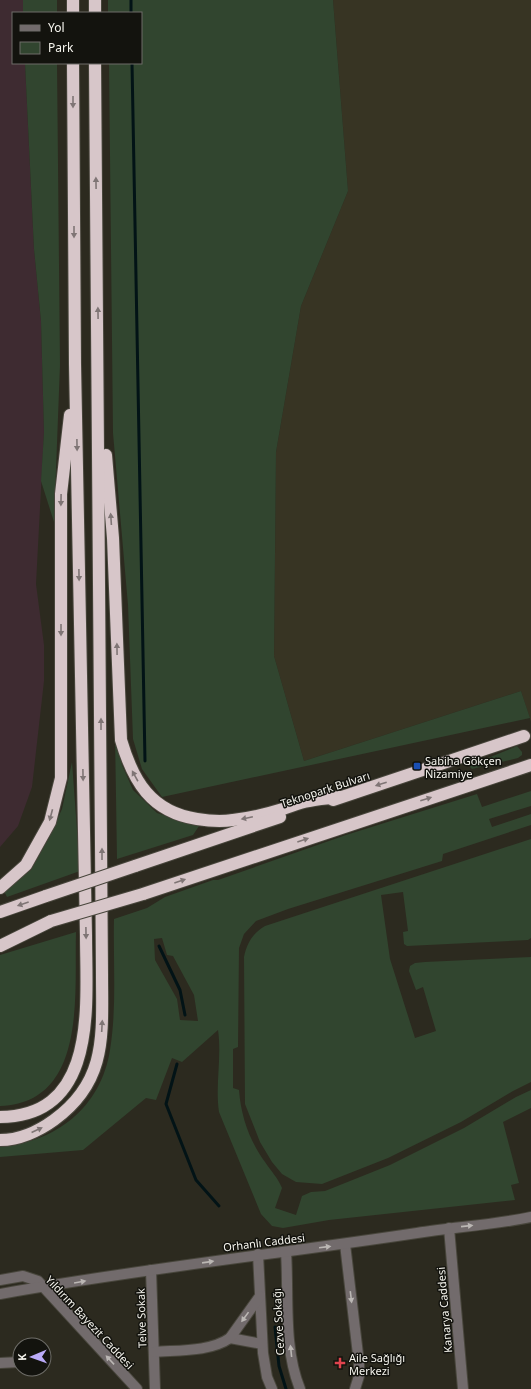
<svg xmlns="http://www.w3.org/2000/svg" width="531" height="1389" font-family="'Noto Sans',sans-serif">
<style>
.commercial{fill:#3e2b31}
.built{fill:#373423}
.green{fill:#31452f;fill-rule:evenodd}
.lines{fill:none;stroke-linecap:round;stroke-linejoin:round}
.stream{stroke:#021316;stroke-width:3}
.minor-casing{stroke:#48463c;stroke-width:12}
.highway-casing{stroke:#48463c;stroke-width:14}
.minor{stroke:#726b6c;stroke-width:10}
.highway{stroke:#d7c6c9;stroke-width:12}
.highway-bridge-casing{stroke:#48463c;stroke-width:14;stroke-linecap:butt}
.highway-bridge{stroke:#d7c6c9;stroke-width:12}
.oneway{fill:#7f7575}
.oneway2{fill:#bbb7b4}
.transit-dot{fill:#1a4fb4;stroke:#13130e;stroke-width:1.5}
.health-dot{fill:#e0444e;stroke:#13130e;stroke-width:1.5}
.labels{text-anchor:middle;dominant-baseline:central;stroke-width:3;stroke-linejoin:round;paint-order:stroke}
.poi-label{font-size:11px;fill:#f6f5ee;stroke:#13130e;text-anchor:start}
.street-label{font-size:11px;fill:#f6f5ee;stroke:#13130e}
</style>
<rect width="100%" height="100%" fill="#2c2a1f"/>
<path class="commercial" d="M 0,0 L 23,0 L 23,13 L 13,13 L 13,63 L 25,63 L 34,249 L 41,321 L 44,432 L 36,584 L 44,645 L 44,681 L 32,787 L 18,826 L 0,847 Z"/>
<path class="built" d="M 333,0 L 531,0 L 531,722 L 521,691 L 304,761 L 274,656 L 276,452 L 301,306 L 348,191 Z"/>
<g class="green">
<rect x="23" y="0" width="34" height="13"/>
<path d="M 108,0 L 333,0 L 348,191 L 301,306 L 276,452 L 274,656 L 304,761 L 521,691 L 530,718 L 162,797 L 142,769 L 133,739 L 128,605 L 113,433 L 109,63 L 141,63 L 141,13 L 108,13 Z"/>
<path d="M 25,63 L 57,63 L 60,365 L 54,522 L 41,481 L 44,432 L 41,321 L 34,249 Z"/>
<path d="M 115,734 L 122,765 L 133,790 L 157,813 L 199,826 L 193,835 L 117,859 Z"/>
<path d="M 517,746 L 522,752 L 522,755 L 518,758 L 472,769 L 470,767 L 471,765 Z"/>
<path d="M 72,762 L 80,871 L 7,897 L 4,891 L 31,870 L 49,838 L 62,809 Z"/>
<path d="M 531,791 L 531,806 L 489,819 L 492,827 L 531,814 L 531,825 L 443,854 L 442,861 L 288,909 L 256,921 L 244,934 L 239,948 L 238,1047 L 233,1049 L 233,1088 L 239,1090 C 241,1116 249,1140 265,1162 C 271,1171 278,1178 282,1188 L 275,1208 L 296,1215 L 302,1196 L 311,1192 L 325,1191 L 390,1165 L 464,1128 L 516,1097 L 531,1090 L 531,1108 L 503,1122 L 519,1183 L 511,1185 L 515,1200 L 329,1220 L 283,1228 L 272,1226 L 261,1214 L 219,1112 C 215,1085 222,1057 218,1030 L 182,1062 L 172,1058 L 156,1100 L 146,1098 L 83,1150 L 0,1157 L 0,1146 C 56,1143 101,1107 110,1050 C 117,1007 113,962 114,919 L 147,908 L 165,897 L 213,880 L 218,880 L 346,835 L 477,794 L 482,807 ZM 162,938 L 167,955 L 173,956 L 194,995 L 198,1021 L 180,1020 L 177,999 L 155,960 L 154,939 Z"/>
<path d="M 531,839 L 531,938 L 528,940 L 407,946 L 404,944 L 403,932 L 408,931 L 403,892 L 381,895 L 390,959 L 415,1038 L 436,1031 L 423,987 L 416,990 L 409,971 L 410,966 L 415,963 L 425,962 L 531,957 L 531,1082 L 513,1091 L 461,1122 L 388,1158 L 322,1184 L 296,1182 L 282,1174 L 272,1162 L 260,1142 L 245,1104 L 244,957 C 247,943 253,933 265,926 Z"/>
<path d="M 76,932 C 74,992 88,1103 0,1106 L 0,955 Z"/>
</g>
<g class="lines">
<g class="stream">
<path d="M 131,0 L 131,13"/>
<path d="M 132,63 L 145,761"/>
<path d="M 159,946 L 180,990 L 185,1015"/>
<path d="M 177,1064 L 166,1104 L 196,1180 L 219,1206"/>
<path d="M 275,1327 L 279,1366 L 286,1389"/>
</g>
<defs>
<g id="minor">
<path d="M 449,1228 L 463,1389"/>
<path d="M 345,1244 L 359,1363 L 359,1376 L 355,1389"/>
<path d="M 286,1252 C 289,1296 283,1347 300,1389"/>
<path d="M 258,1254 L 263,1353 L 267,1377 L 272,1389"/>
<path d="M 151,1270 L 155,1389"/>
<path d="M 0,1280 L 23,1276 L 38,1281 L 137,1389"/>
<path d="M 0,1294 C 138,1269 278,1254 417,1233 C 455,1227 493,1225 531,1217"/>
<path d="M 230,1338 L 262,1344"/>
<path d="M 154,1352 C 178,1350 210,1352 230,1338 L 260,1296"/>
<path d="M 0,1363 L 20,1362"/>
</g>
<g id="highway">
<path d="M 73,0 L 73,13"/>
<path d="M 95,0 L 95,13"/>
<path d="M 106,455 L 113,538 L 121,740 C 133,781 151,812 197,819 C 209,821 221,822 233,820 C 250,818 267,814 283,809 C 292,806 301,802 309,801 C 319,799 330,798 340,797"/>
<path d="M 333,800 L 524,736"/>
<path d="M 135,866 L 280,817"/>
<path d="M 0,888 L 26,865 L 50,822 L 61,778 L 61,494 L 70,415"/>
<path d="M 143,894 L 531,765"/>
<path d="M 0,912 L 46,896"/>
<path d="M 0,946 L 51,921"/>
<path d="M 0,1117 C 99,1116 86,1004 86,935 L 75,364 L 73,63"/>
<path d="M 0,1140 C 19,1140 39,1131 54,1120 C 108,1081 102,1034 102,974 L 95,63"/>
</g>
</defs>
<use href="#minor" class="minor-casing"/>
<use href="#highway" class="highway-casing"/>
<use href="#minor" class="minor"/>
<use href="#highway" class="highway"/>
<defs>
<g id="highway-bridge">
<path d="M 46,896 L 135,866"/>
<path d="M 51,921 L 143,894"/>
</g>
</defs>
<use href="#highway-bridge" class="highway-bridge-casing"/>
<use href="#highway-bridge" class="highway-bridge"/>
</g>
<defs><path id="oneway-solid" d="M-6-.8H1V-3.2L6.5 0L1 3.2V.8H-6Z"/></defs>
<g class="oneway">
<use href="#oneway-solid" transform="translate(73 102) rotate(90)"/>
<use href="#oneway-solid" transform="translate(96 183) rotate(-91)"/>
<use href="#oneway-solid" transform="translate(74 232) rotate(90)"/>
<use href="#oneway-solid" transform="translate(98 313) rotate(-91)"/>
<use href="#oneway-solid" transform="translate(77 445) rotate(89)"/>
<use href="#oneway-solid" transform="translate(61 500) rotate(91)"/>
<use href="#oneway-solid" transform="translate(111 519) rotate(-94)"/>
<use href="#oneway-solid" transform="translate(79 575) rotate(89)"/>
<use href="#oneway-solid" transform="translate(61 630) rotate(90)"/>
<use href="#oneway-solid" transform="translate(117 649) rotate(-91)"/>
<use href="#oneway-solid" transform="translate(101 724) rotate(-90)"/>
<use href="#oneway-solid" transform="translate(83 775) rotate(89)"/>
<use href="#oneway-solid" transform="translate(135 776) rotate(-119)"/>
<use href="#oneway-solid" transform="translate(381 784) rotate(162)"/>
<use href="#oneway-solid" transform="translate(426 799) rotate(-18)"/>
<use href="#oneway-solid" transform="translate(51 815) rotate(105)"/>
<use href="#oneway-solid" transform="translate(247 818) rotate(168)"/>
<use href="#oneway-solid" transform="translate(303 840) rotate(-19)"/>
<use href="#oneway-solid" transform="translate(102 854) rotate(-90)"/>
<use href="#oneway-solid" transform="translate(180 881) rotate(-19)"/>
<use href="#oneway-solid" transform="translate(23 904) rotate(161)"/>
<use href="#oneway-solid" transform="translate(86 933) rotate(89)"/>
<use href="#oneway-solid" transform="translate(102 1026) rotate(-87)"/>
<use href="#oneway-solid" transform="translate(37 1130) rotate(-25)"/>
</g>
<g class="oneway2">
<use href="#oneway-solid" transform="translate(467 1226) rotate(-6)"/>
<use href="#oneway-solid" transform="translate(325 1247) rotate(-7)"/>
<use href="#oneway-solid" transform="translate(208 1262) rotate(-8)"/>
<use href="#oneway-solid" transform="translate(80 1282) rotate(-10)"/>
<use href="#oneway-solid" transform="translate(351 1297) rotate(83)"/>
<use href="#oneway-solid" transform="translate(245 1317) rotate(126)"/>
<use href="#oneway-solid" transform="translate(291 1351) rotate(-96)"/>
<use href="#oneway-solid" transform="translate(110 1360) rotate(-133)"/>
</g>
<rect class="transit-dot" x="413" y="762" width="8" height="8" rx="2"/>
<path class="health-dot" d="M338 1357h4v4h4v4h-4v4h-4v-4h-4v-4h4z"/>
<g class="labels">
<g class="poi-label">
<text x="425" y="760">Sabiha Gökçen<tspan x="425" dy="13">Nizamiye</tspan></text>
<text x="349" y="1357">Aile Sağlığı<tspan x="349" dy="13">Merkezi</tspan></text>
</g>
<g class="street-label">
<text transform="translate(325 789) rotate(-18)">Teknopark Bulvarı</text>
<text transform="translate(264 1242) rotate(-7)">Orhanlı Caddesi</text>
<text transform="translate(444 1310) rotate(-95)">Kanarya Caddesi</text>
<text transform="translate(141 1318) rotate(-92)">Telve Sokak</text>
<text transform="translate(90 1322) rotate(47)">Yıldırım Bayezit Caddesi</text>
<text transform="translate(278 1322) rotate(-93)">Cezve Sokağı</text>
</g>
</g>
<rect x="12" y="12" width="130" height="52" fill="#13130e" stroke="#6e6d68"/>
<rect x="20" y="25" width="20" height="6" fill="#726b6c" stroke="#6e6d68"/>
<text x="48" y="32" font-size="12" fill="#f6f5ee">Yol</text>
<rect x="20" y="42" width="20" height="12" fill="#31452f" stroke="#6e6d68"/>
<text x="48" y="52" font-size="12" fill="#f6f5ee">Park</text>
<g transform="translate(32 1357) rotate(268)"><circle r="19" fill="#13130e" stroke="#6e6d68"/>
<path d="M0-3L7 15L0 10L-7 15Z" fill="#baaaf7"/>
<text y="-6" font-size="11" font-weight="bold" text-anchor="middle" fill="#f6f5ee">K</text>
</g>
</svg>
